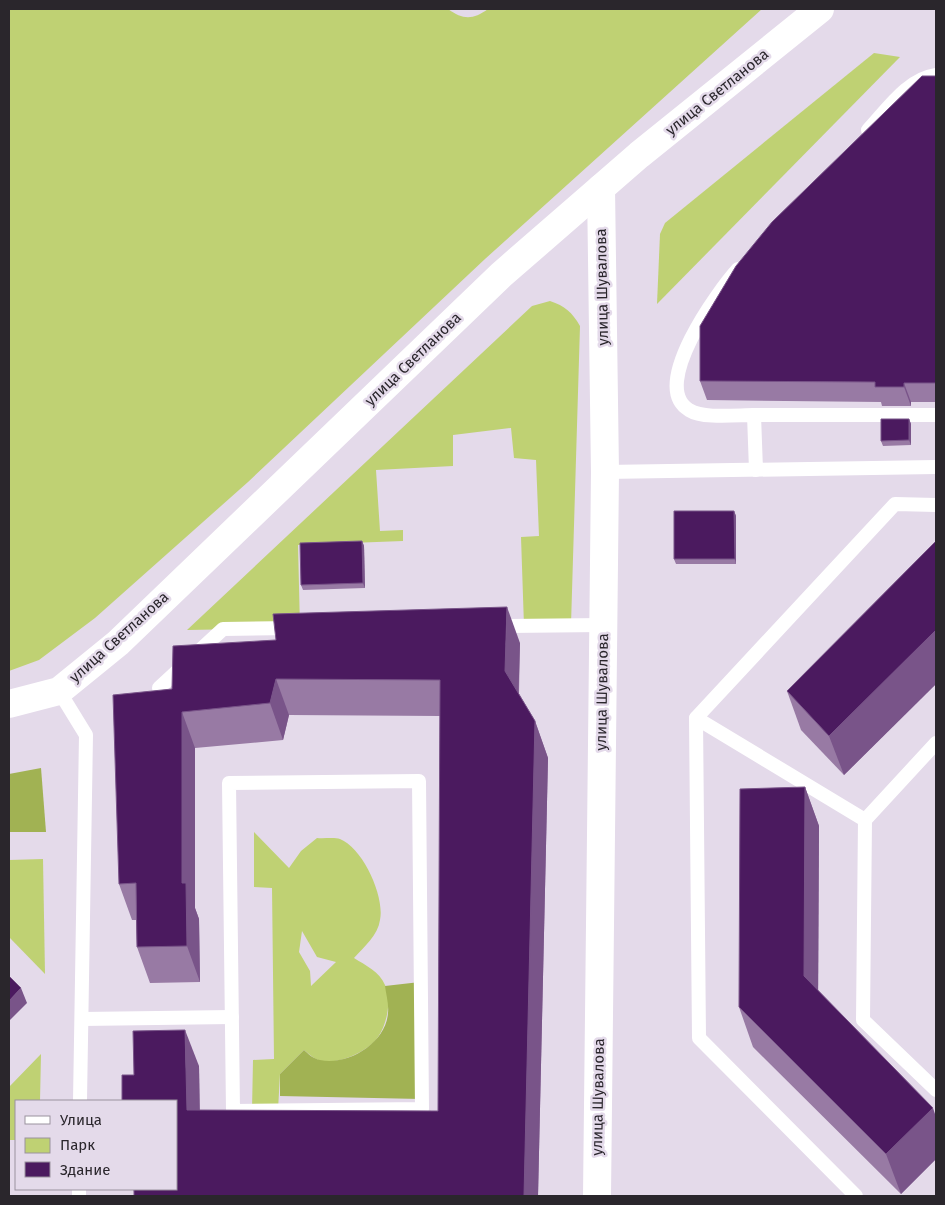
<svg xmlns="http://www.w3.org/2000/svg" width="945" height="1205" font-family="'Fira Sans',sans-serif">
<style>
.green{fill:#bfd173;fill-rule:evenodd}
.forest{fill:#a1b253}
.lines{fill:none;stroke-linecap:round;stroke-linejoin:round}
.service{stroke:#fff;stroke-width:14}
.minor{stroke:#fff;stroke-width:28}
.tertiary{stroke:#fff;stroke-width:28}
.wall{fill:#987aa4}
.shaded-wall{fill:#795489}
.building{fill:#4b1a5f;stroke:#795489}
.labels{text-anchor:middle;dominant-baseline:central;stroke-width:5;stroke-linejoin:round;paint-order:stroke}
.street-label{font-size:15px;fill:#2a262c;stroke:#e4daea}
</style>
<rect width="100%" height="100%" fill="#e4daea"/>
<g class="green">
<path d="M 9,9 L 448,9 C 463,20 473,20 488,9 L 762,9 L 485,259 L 248,482 L 95,618 L 39,660 L 9,671 Z"/>
<path d="M 874,53 L 900,57 L 657,304 L 660,234 L 665,223 Z"/>
<path d="M 550,301 C 565,306 572,312 580,326 L 571,625 L 524,626 L 521,537 L 539,536 L 536,460 L 514,458 L 511,428 L 453,435 L 453,466 L 376,470 L 380,531 L 403,530 L 403,541 L 298,545 L 300,628 L 187,630 L 532,306 Z"/>
<path d="M 254,832 L 289,868 L 301,851 L 317,838 C 323,839 334,837 340,839 C 363,848 385,897 380,920 C 378,935 364,947 354,958 C 365,965 380,972 385,985 C 392,1001 387,1024 378,1037 C 368,1052 333,1068 316,1059 C 312,1057 308,1053 304,1050 L 280,1074 L 278,1110 L 252,1110 L 253,1060 L 274,1059 L 272,888 L 254,887 ZM 302,931 L 317,957 L 336,962 L 311,986 L 310,971 L 299,952 Z"/>
<path d="M 43,859 L 45,974 L 9,937 L 9,860 Z"/>
<path d="M 41,1054 L 40,1101 L 16,1101 L 16,1140 L 9,1140 L 9,1087 Z"/>
</g>
<g class="forest">
<path d="M 41,768 L 46,832 L 9,832 L 9,774 Z"/>
<path d="M 420,982 L 421,1099 L 280,1096 L 280,1074 L 304,1050 C 308,1054 314,1059 320,1060 C 348,1066 386,1043 388,1013 C 389,1004 386,994 385,986 Z"/>
</g>
<g class="lines">
<g class="service">
<path d="M 868,130 C 887,110 907,79 936,75"/>
<path d="M 738,269 C 718,291 649,386 689,410 C 703,419 737,415 754,415 L 756,470"/>
<path d="M 754,415 L 936,415"/>
<path d="M 605,472 L 936,467"/>
<path d="M 496,626 L 603,625"/>
<path d="M 159,688 L 223,629 L 292,628"/>
<path d="M 59,691 L 86,735 L 80,1101"/>
<path d="M 696,718 L 865,820"/>
<path d="M 936,743 L 865,820 L 863,1020 L 936,1090"/>
<path d="M 419,781 L 422,1109 L 233,1111 L 229,783 Z"/>
<path d="M 82,1019 L 232,1017"/>
<path d="M 79,1196 L 79,1189"/>
<path d="M 856,1196 L 699,1038 L 696,718 L 895,504 L 936,505"/>
</g>
<path class="minor" d="M 597,1196 L 605,472 L 601,188"/>
<path class="tertiary" d="M 9,704 L 59,691 L 118,643 L 501,275 L 639,155 L 820,9"/>
</g>
<g class="wall">
<path d="M 936,76 L 936,402 L 911,402 L 911,406 L 882,406 L 881,402 L 707,400 L 700,381 Z"/>
<path d="M 909,419 L 911,424 L 911,445 L 883,446 L 881,441 Z"/>
<path d="M 734,511 L 736,516 L 736,564 L 676,564 L 674,559 Z"/>
<path d="M 362,541 L 364,546 L 365,588 L 303,590 L 301,585 Z"/>
<path d="M 936,542 L 936,684 L 844,775 L 801,730 L 787,691 Z"/>
<path d="M 520,643 L 519,694 L 535,721 L 548,758 L 538,1196 L 134,1196 L 134,1192 L 133,1189 L 176,1189 L 134,1075 L 199,1066 L 200,1110 L 438,1111 L 440,716 L 289,715 L 283,740 L 195,748 L 195,908 L 199,919 L 200,982 L 150,983 L 137,947 L 136,920 L 132,920 L 119,884 L 172,689 Z"/>
<path d="M 805,787 L 819,826 L 818,991 L 936,1117 L 936,1159 L 901,1194 L 753,1047 L 739,1007 Z"/>
</g>
<g class="shaded-wall">
<path d="M 904,383 L 911,402 L 911,406 L 904,387 Z"/>
<path d="M 909,419 L 911,424 L 911,445 L 909,440 Z"/>
<path d="M 734,511 L 736,516 L 736,564 L 735,559 Z"/>
<path d="M 362,541 L 364,546 L 365,588 L 363,583 Z"/>
<path d="M 507,607 L 520,643 L 518,708 L 505,671 Z"/>
<path d="M 936,630 L 936,684 L 844,775 L 829,736 Z"/>
<path d="M 276,679 L 289,715 L 283,740 L 270,703 Z"/>
<path d="M 182,712 L 195,748 L 195,908 L 199,919 L 200,982 L 187,946 L 182,883 Z"/>
<path d="M 535,721 L 548,758 L 538,1196 L 524,1196 Z"/>
<path d="M 805,787 L 819,826 L 818,1015 L 804,976 Z"/>
<path d="M 21,988 L 27,1003 L 9,1021 L 9,1001 Z"/>
<path d="M 185,1030 L 199,1066 L 200,1146 L 187,1110 Z"/>
<path d="M 933,1108 L 936,1117 L 936,1159 L 901,1194 L 886,1154 Z"/>
</g>
<g class="building">
<path d="M 922,76 L 936,76 L 936,383 L 904,383 L 904,387 L 875,387 L 875,382 L 700,381 L 700,326 L 736,266 L 772,222 Z"/>
<path d="M 881,419 L 909,419 L 909,440 L 881,441 Z"/>
<path d="M 674,511 L 734,511 L 735,559 L 674,559 Z"/>
<path d="M 362,541 L 363,583 L 301,585 L 300,543 Z"/>
<path d="M 935,542 L 936,542 L 936,630 L 829,736 L 787,691 Z"/>
<path d="M 507,607 L 505,671 L 535,721 L 524,1196 L 134,1196 L 134,1189 L 176,1189 L 176,1101 L 122,1101 L 122,1075 L 134,1075 L 133,1031 L 185,1030 L 187,1110 L 438,1111 L 440,680 L 276,679 L 270,703 L 182,712 L 182,883 L 186,883 L 187,946 L 137,947 L 136,883 L 119,884 L 113,695 L 172,689 L 173,646 L 276,640 L 273,614 Z"/>
<path d="M 805,787 L 804,976 L 933,1108 L 886,1154 L 739,1007 L 740,789 Z"/>
<path d="M 9,976 L 21,988 L 9,1001 Z"/>
</g>
<g class="labels">
<g class="street-label">
<text transform="translate(717 92) rotate(-39)">улица Светланова</text>
<text transform="translate(602 287) rotate(-91)">улица Шувалова</text>
<text transform="translate(413 359) rotate(-44)">улица Светланова</text>
<text transform="translate(119 637) rotate(-42)">улица Светланова</text>
<text transform="translate(602 692) rotate(-89)">улица Шувалова</text>
<text transform="translate(598 1097) rotate(-89)">улица Шувалова</text>
</g>
</g>
<rect width="945" height="1205" fill="none" stroke="#2a262c" stroke-width="20"/>
<rect x="15" y="1100" width="162" height="90" fill="#e4daea" stroke="#9a929e"/>
<rect x="25" y="1116" width="25" height="8" fill="#ffffff" stroke="#9a929e"/>
<text x="60" y="1125" font-size="15" fill="#2a262c">Улица</text>
<rect x="25" y="1138" width="25" height="15" fill="#bfd173" stroke="#9a929e"/>
<text x="60" y="1150" font-size="15" fill="#2a262c">Парк</text>
<rect x="25" y="1162" width="25" height="15" fill="#4b1a5f" stroke="#9a929e"/>
<text x="60" y="1175" font-size="15" fill="#2a262c">Здание</text>
</svg>
